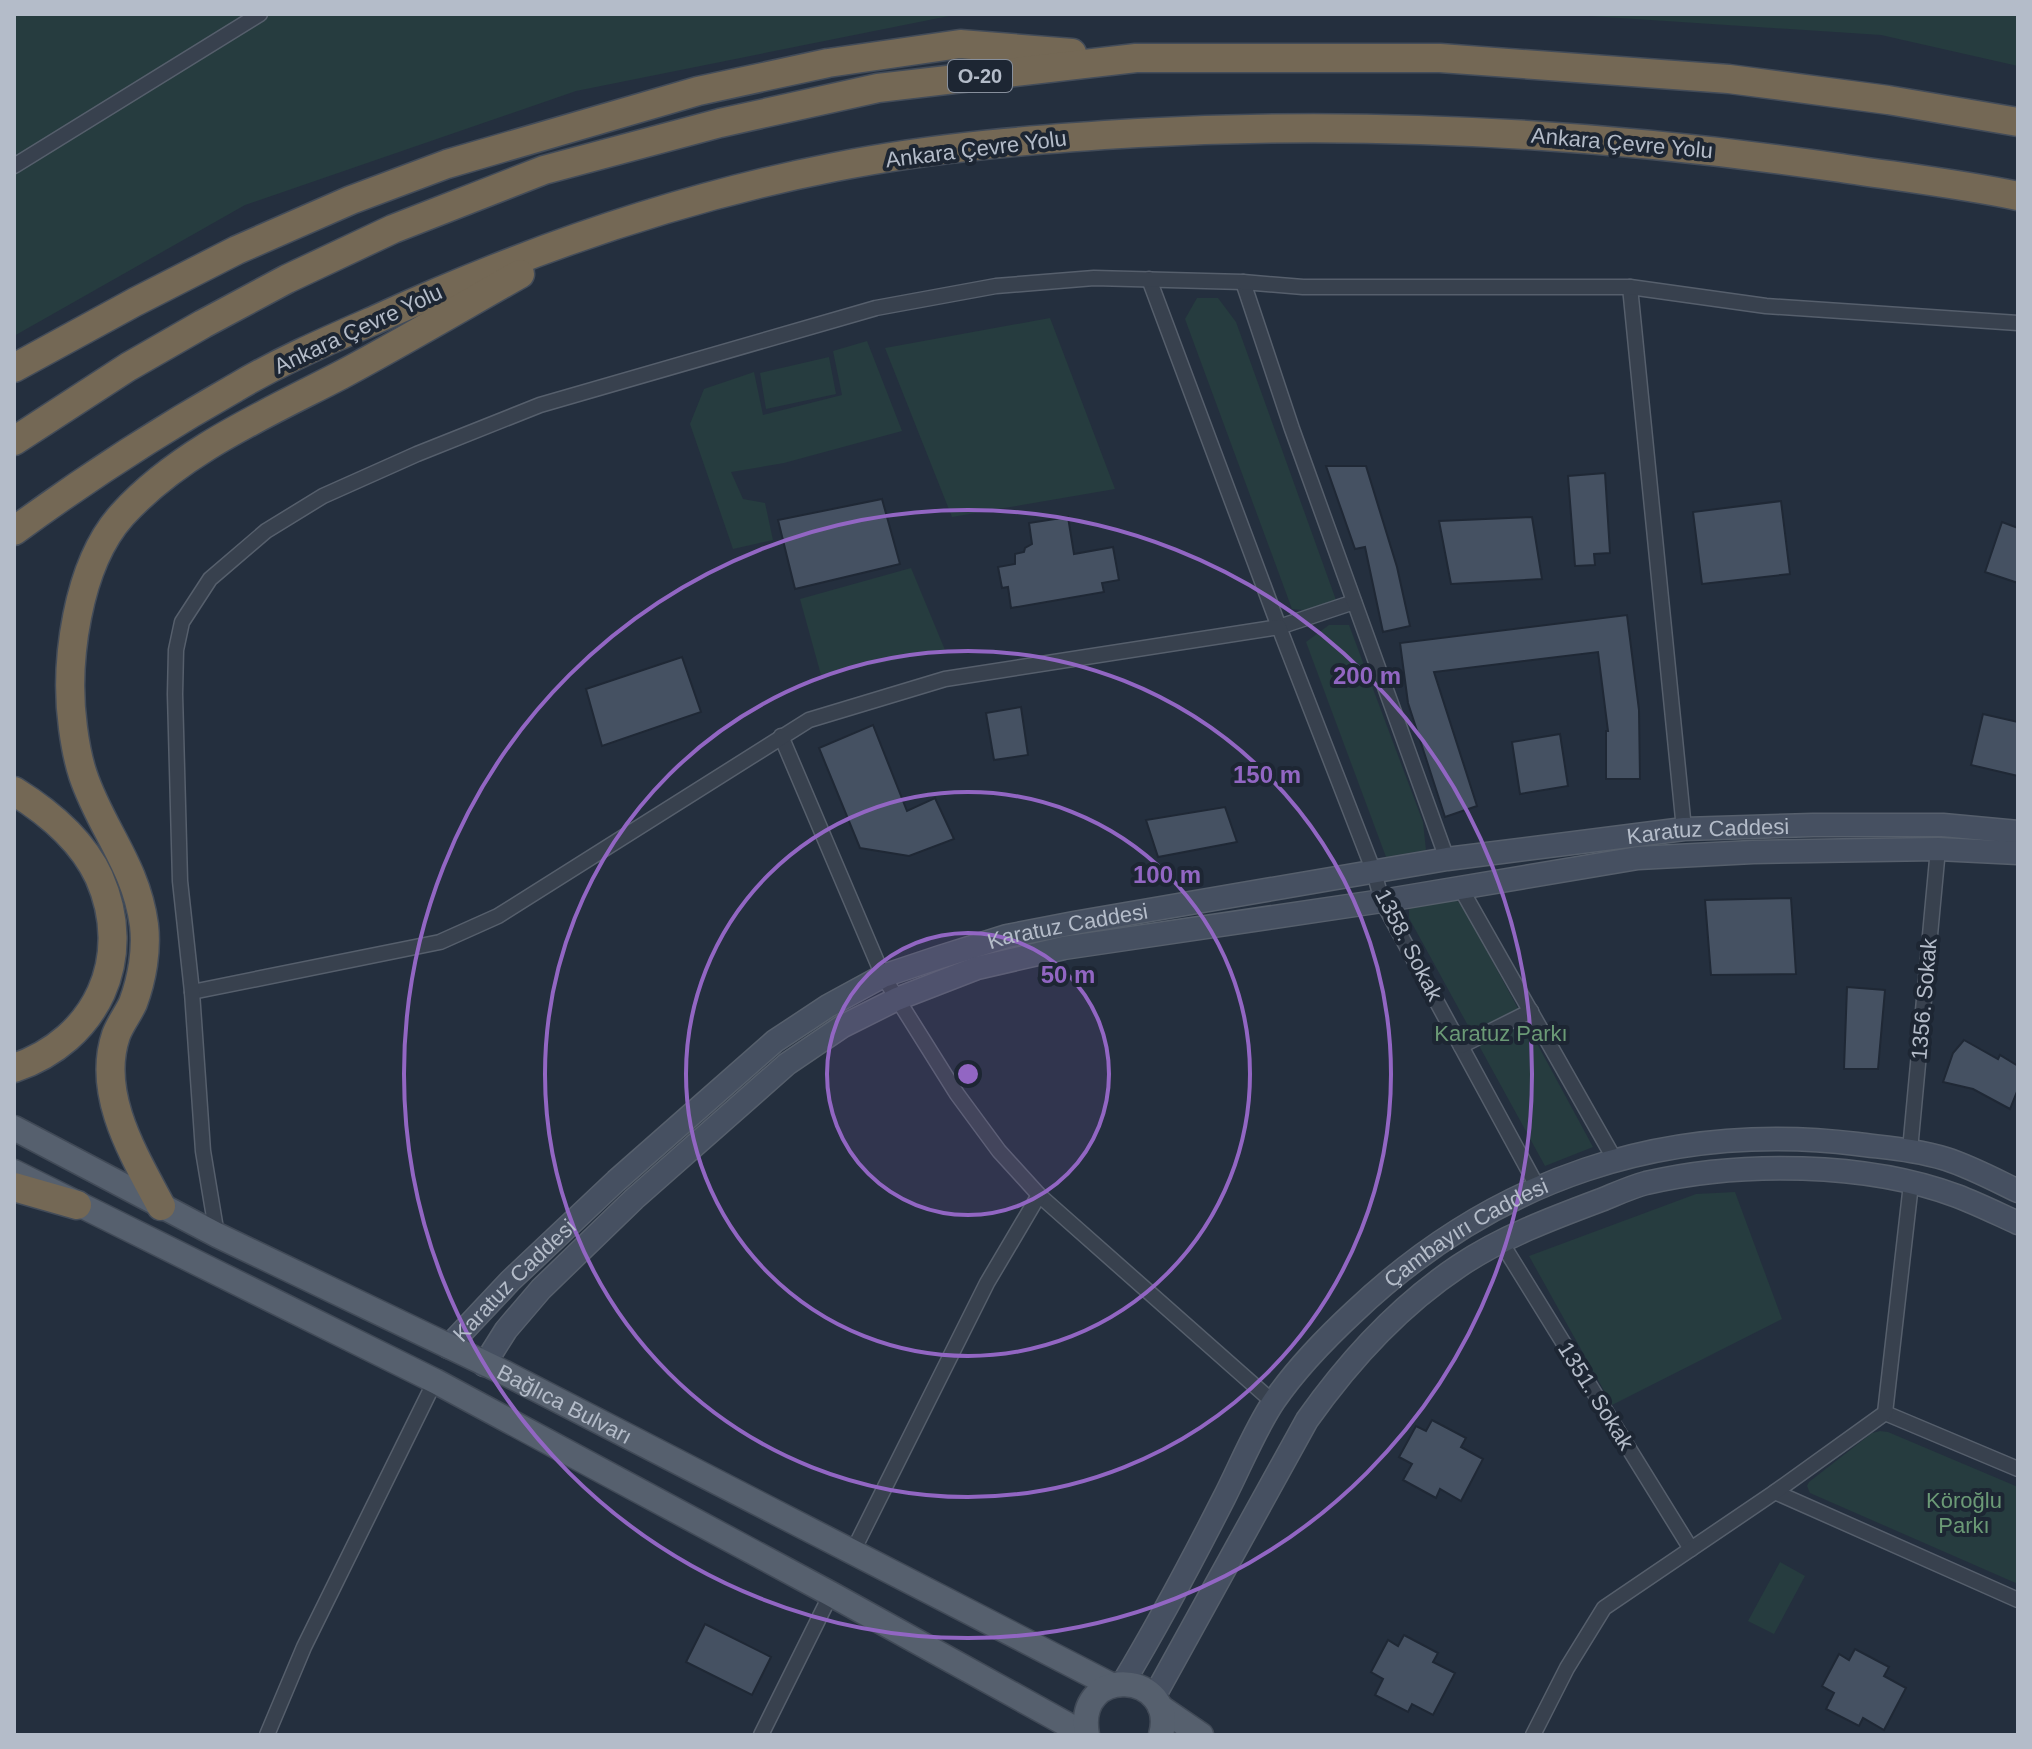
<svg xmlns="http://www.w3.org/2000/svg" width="2032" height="1749" font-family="Helvetica,sans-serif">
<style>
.green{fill:#263c3f}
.building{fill:#455162;stroke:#1f2835;stroke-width:2}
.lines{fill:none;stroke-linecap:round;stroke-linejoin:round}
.street-casing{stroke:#565f6c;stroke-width:17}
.secondary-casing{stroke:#565f6c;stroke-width:25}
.primary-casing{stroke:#414a57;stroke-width:27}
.highway-casing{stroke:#434c59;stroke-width:31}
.street{stroke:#38414e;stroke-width:14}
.secondary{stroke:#465061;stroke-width:22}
.primary{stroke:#56606e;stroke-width:24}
.highway{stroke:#746855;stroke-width:28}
.ring{fill:none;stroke:#9266c3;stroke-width:4}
.labels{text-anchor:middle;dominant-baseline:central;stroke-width:8;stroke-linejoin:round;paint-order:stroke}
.shield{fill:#1d2633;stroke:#878f9c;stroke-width:2}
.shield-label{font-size:20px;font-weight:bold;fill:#b4bcc9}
.street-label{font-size:22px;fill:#b4bcc9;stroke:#1d2633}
.park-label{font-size:22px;fill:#6b9a76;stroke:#1d2633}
.centre{fill:#9266c3;stroke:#1d2633;stroke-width:4}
.ring-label{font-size:24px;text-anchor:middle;font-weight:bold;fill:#9266c3;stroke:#1d2633;stroke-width:8;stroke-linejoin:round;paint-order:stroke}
</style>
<rect width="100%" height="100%" fill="#242f3e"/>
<g class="green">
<path d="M 14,14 L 959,14 L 576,91 L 245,205 L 14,336 Z"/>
<path d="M 1559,14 L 2018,14 L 2018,66 L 1881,35 Z"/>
<path d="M 1197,298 L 1218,298 L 1236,322 L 1336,600 L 1313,611 L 1292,609 L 1185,319 Z"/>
<path d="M 1050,318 L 1115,489 L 952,517 L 885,348 Z"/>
<path d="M 867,341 L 902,431 L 784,463 L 731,472 L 743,499 L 765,503 L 773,540 L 733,549 L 690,424 L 704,389 L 754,372 L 763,415 L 842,395 L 833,351 Z"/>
<path d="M 829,357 L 836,394 L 766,409 L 760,373 Z"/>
<path d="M 911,568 L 945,650 L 821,675 L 800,599 Z"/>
<path d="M 1329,625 L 1349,625 L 1423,822 L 1426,850 L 1386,857 L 1306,642 Z"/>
<path d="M 1450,895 L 1462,905 L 1593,1147 L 1545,1166 L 1409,918 L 1409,904 Z"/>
<path d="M 1735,1192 L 1782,1319 L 1612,1405 L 1529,1256 L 1696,1194 Z"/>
<path d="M 1880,1431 L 1888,1432 L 2018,1487 L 2018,1584 L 1810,1493 L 1807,1486 L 1809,1482 L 1872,1433 Z"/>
<path d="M 1780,1562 L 1805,1576 L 1774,1634 L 1748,1621 Z"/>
</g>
<g class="building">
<path d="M 1326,466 L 1366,466 L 1397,567 L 1410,626 L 1383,632 L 1365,547 L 1355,549 Z"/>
<path d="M 1605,473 L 1610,553 L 1594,554 L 1595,565 L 1575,566 L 1568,476 Z"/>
<path d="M 882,499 L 900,564 L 795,589 L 778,520 Z"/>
<path d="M 1781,501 L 1790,574 L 1702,584 L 1693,512 Z"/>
<path d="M 1068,517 L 1074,554 L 1113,547 L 1119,580 L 1102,583 L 1104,592 L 1011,608 L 1008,587 L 1002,588 L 998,567 L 1015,564 L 1015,554 L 1024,552 L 1025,548 L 1032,544 L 1029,523 Z"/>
<path d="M 1532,517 L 1542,579 L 1451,584 L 1439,521 Z"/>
<path d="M 2002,522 L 2018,528 L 2018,583 L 1985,572 Z"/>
<path d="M 1627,615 L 1639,710 L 1640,779 L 1606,779 L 1606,731 L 1608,731 L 1598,652 L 1434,672 L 1477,806 L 1445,817 L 1408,703 L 1400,643 Z"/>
<path d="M 682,657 L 701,712 L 602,746 L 586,689 Z"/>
<path d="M 1021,707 L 1028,755 L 994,760 L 986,713 Z"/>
<path d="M 1983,714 L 2018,722 L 2018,776 L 1971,765 Z"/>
<path d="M 873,725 L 907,811 L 935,798 L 954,839 L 909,856 L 860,848 L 819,748 Z"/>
<path d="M 1560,734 L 1568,786 L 1520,794 L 1512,742 Z"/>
<path d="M 1225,807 L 1237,842 L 1158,857 L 1146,820 Z"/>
<path d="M 1791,898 L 1796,974 L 1711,975 L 1705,900 Z"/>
<path d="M 1847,987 L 1885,990 L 1878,1069 L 1844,1069 Z"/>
<path d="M 1964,1040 L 1998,1059 L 2000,1055 L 2018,1066 L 2018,1089 L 2010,1109 L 1973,1089 L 1943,1082 L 1953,1053 Z"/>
<path d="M 1432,1420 L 1466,1438 L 1461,1447 L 1483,1459 L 1461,1501 L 1440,1489 L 1436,1498 L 1403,1480 L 1412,1464 L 1399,1457 L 1416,1426 L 1426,1431 Z"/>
<path d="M 705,1624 L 771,1657 L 752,1695 L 686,1662 Z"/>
<path d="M 1404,1635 L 1438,1653 L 1433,1662 L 1455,1673 L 1433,1715 L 1412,1704 L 1408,1712 L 1375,1695 L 1383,1679 L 1371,1672 L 1388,1640 L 1398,1646 Z"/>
<path d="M 1855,1649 L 1889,1667 L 1884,1676 L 1906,1688 L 1884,1730 L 1863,1718 L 1859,1726 L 1826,1709 L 1834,1693 L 1822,1686 L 1839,1654 L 1849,1660 Z"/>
</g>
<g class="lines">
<defs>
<g id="street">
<path d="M 14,166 L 260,14"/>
<path d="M 1149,279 L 1279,627 L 1354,602"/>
<path d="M 1243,282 L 1292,429 L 1447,859"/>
<path d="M 1630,287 L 1684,829"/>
<path d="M 781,736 L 883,976 L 957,1094 L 999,1151 L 1039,1195 L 1273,1402"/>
<path d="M 1460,887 L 1615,1160"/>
<path d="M 192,992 L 440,942 L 498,916 L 809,720 L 945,679 L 1279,627 L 1374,872 L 1382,901 L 1537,1186"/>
<path d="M 1461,1046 L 1531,1011"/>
<path d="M 1910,1150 L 1938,849"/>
<path d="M 217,1235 L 203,1151 L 192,992 L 180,881 L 175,694 L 176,650 L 182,622 L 210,579 L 266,531 L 323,496 L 417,454 L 540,405 L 876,308 L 996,286 L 1094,278 L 1243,282 L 1303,287 L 1630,287 L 1766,306 L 2018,323"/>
<path d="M 1501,1242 L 1691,1549"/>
<path d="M 1885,1413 L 2018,1469"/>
<path d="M 1775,1492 L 2018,1600"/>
<path d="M 852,1553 L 987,1283 L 1039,1195"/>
<path d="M 267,1735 L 304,1647 L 435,1381"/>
<path d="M 761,1735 L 831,1594"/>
<path d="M 1533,1735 L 1567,1668 L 1604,1608 L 1775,1492 L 1885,1413 L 1911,1184"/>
</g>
<g id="secondary">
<path id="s1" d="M 448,1347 L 510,1281 L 616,1181 L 775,1041 L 828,1006 L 883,976 L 940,957 L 1007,936 L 1074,923 L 1447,859 L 1684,829 L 1813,825 L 1943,825 L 2018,832"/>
<path d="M 484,1365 L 506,1330 L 541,1289 L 634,1199 L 787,1064 L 843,1026 L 897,999 L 977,968 L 1064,948 L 1382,901 L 1638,858 L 1753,852 L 1938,849 L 2018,853"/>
<path id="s2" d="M 1123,1683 C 1159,1623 1192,1561 1224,1498 C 1240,1467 1254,1431 1274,1401 C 1296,1369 1326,1338 1354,1312 C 1494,1179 1665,1121 1857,1144 C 1887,1148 1917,1150 1946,1159 C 1971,1167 1995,1180 2018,1191"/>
<path d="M 1154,1697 L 1307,1420 C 1348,1362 1399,1306 1459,1266 C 1502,1237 1553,1218 1601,1200 C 1616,1194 1631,1187 1646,1183 C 1740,1161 1866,1162 1957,1196 C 1978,1204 1998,1214 2018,1223"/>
</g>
<g id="primary">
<path id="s3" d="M 14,1128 L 217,1235 L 505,1373 L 1111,1685"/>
<path d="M 14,1172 L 435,1381 L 831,1594 L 1086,1735"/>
<path d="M 1160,1707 L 1201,1735"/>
<path d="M 1087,1735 C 1074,1663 1178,1672 1161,1735"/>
</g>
<g id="highway">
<path d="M 14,368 L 135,302 L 237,250 L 351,200 L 447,164 L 698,91 L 828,63 L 960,44 L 1072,53"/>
<path d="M 14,441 L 128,367 L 203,324 L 287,279 L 393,229 L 544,170 L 720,123 L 878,88 L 1136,58 L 1440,58 L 1729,79 L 1888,100 L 2018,122"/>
<path d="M 14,531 C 85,479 159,431 235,388 C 280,361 329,340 377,319 C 523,252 677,198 835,167 C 935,147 1037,139 1138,133 C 1373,120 1609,134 1841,168 C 1900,177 1960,184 2018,196"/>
<path d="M 14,791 C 48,812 82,840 99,877 C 135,958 97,1040 14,1068"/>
<path d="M 14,1187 L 77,1205"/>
<path d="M 161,1206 C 134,1155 96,1094 116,1035 C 120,1024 128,1014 133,1003 C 142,979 147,950 144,925 C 136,865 101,829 83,775 C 78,760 75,743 73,728 C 64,663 77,565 122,515 C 180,451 266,414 341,375 C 401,343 460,308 520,274"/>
</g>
</defs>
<use href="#street" class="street-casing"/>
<use href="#secondary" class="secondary-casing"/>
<use href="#primary" class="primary-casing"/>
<use href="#highway" class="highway-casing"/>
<use href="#street" class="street"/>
<use href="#secondary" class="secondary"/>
<use href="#primary" class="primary"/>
<use href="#highway" class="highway"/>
</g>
<circle cx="968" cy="1074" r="141" fill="#9266c3" fill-opacity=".12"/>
<g class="ring">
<circle cx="968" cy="1074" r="141"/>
<circle cx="968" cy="1074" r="282"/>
<circle cx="968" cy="1074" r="423"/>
<circle cx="968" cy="1074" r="564"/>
</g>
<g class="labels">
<rect class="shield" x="948" y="60" width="64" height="32" rx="6"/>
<g class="shield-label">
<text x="980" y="76">O-20</text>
</g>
<g class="street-label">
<text transform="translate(1622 143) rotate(5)">Ankara Çevre Yolu</text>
<text transform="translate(976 149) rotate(-7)">Ankara Çevre Yolu</text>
<text transform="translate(358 329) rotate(-25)">Ankara Çevre Yolu</text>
<text stroke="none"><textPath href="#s1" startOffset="1414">Karatuz Caddesi</textPath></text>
<text stroke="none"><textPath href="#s1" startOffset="766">Karatuz Caddesi</textPath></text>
<text transform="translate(1409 945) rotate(63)">1358. Sokak</text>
<text transform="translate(1924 999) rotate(-85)">1356. Sokak</text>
<text stroke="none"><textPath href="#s2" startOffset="578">Çambayırı Caddesi</textPath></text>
<text stroke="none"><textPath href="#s1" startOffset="94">Karatuz Caddesi</textPath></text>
<text transform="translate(1596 1396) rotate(58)">1351. Sokak</text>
<text stroke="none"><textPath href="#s3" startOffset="616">Bağlıca Bulvarı</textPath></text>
</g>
<g class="park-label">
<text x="1501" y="1033">Karatuz Parkı</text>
<text x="1964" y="1500">Köroğlu<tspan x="1964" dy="25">Parkı</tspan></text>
</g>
</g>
<circle cx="968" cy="1074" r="12" class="centre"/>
<g class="ring-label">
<text x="1367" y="684">200 m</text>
<text x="1267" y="783">150 m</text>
<text x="1167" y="883">100 m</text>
<text x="1068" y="983">50 m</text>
</g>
<rect width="2032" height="1749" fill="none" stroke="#b4bcc9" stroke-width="32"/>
</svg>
